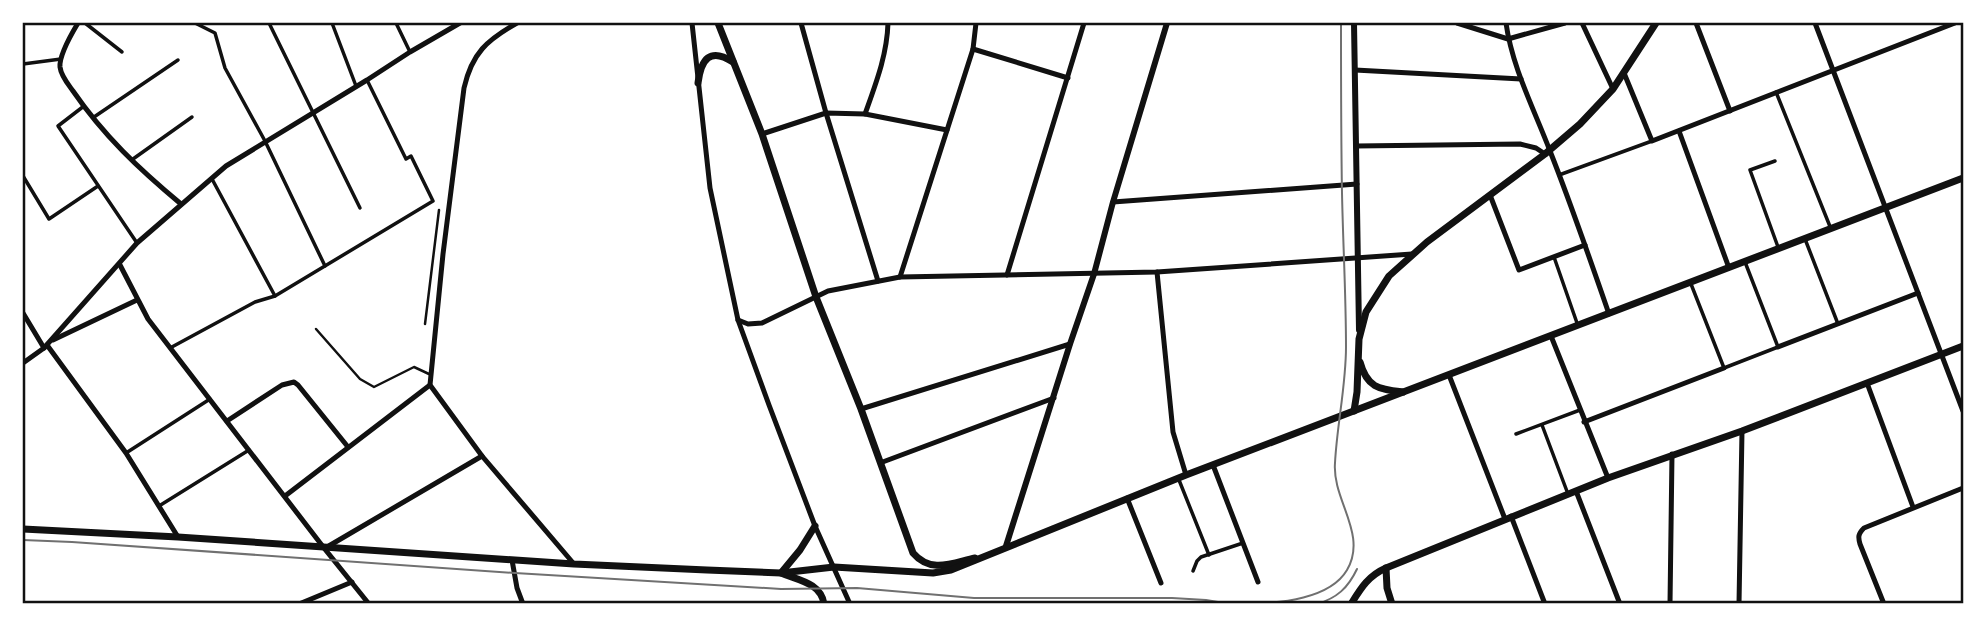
<svg xmlns="http://www.w3.org/2000/svg" width="1986" height="627" font-family="Commissioner,sans-serif">
<style>
.lines{fill:none;stroke-linecap:round;stroke-linejoin:round}
.service{stroke:#111;stroke-width:2.5}
.pedestrian{stroke:#111;stroke-width:3.5}
.minor{stroke:#111;stroke-width:5}
.tertiary{stroke:#111;stroke-width:6}
.secondary{stroke:#111;stroke-width:7}
.tram{stroke:#707070;stroke-width:2}
.neatline{fill:none;stroke:#111;stroke-width:2.5}
</style>
<rect width="100%" height="100%" fill="#fff"/>
<g class="lines">
<g class="service">
<path d="M 425,324 L 439,210"/>
<path d="M 316,329 L 360,379 L 374,387 L 414,367 L 429,374"/>
</g>
<g class="pedestrian">
<path d="M 85,23 L 122,52"/>
<path d="M 195,23 L 215,33 L 225,68 L 265,141 L 325,266"/>
<path d="M 269,23 L 360,208"/>
<path d="M 332,23 L 356,86"/>
<path d="M 396,23 L 410,52"/>
<path d="M 23,64 L 61,59"/>
<path d="M 1776,92 L 1831,229"/>
<path d="M 84,106 L 58,126 L 137,243"/>
<path d="M 94,117 L 178,60"/>
<path d="M 133,159 L 192,117"/>
<path d="M 1775,161 L 1750,170 L 1778,247"/>
<path d="M 1559,175 L 1652,141"/>
<path d="M 23,176 L 49,219 L 98,186"/>
<path d="M 212,179 L 275,296"/>
<path d="M 1805,239 L 1838,324"/>
<path d="M 1554,257 L 1577,323"/>
<path d="M 1691,284 L 1724,368 L 1778,347 L 1745,262"/>
<path d="M 170,348 L 255,302 L 275,296 L 433,201 L 411,156 L 406,159 L 367,80"/>
<path d="M 1542,425 L 1568,494"/>
<path d="M 1516,434 L 1580,410"/>
<path d="M 126,453 L 210,399"/>
<path d="M 1179,480 L 1209,555"/>
<path d="M 159,506 L 249,450"/>
<path d="M 1193,571 L 1197,561 L 1201,557 L 1243,543"/>
</g>
<g class="minor">
<path d="M 78,23 C 72,33 59,55 60,67 C 61,76 68,84 73,91 C 104,136 139,169 181,204"/>
<path d="M 517,23 C 487,40 472,53 464,88 L 443,254 L 430,385 L 482,456 L 574,564"/>
<path d="M 692,23 L 710,188 L 738,320 L 769,405 L 815,526 L 850,604"/>
<path d="M 801,23 L 826,113 L 878,281"/>
<path d="M 1457,23 L 1508,39 L 1565,23"/>
<path d="M 1506,23 C 1512,67 1534,109 1550,151 C 1571,204 1590,259 1609,314"/>
<path d="M 1582,23 L 1613,89"/>
<path d="M 1696,23 L 1730,111"/>
<path d="M 1815,23 L 1963,411"/>
<path d="M 973,49 L 1068,78"/>
<path d="M 1355,70 L 1521,79"/>
<path d="M 1624,73 L 1652,141 L 1955,23"/>
<path d="M 865,114 C 876,83 887,55 888,23"/>
<path d="M 1679,131 L 1729,268"/>
<path d="M 762,134 L 826,113 L 865,114 L 947,130"/>
<path d="M 1356,146 L 1520,144 L 1536,148 L 1545,154"/>
<path d="M 1490,195 L 1519,270 L 1585,245"/>
<path d="M 1113,202 L 1357,184"/>
<path d="M 120,265 L 148,319 L 324,548 L 369,604"/>
<path d="M 1157,272 L 1173,432 L 1186,475"/>
<path d="M 1007,275 L 1084,23"/>
<path d="M 900,277 L 973,49 L 976,23"/>
<path d="M 23,313 L 44,348"/>
<path d="M 738,320 L 748,324 L 762,323 L 828,291 L 900,277 L 1157,272 L 1412,254"/>
<path d="M 1551,336 L 1608,478"/>
<path d="M 53,340 L 137,300"/>
<path d="M 47,345 L 126,453 L 178,537"/>
<path d="M 1778,347 L 1918,293"/>
<path d="M 23,363 L 44,348 L 137,243 L 226,166 L 367,80 L 410,52 L 460,23"/>
<path d="M 1449,375 L 1505,519"/>
<path d="M 1867,383 L 1913,507"/>
<path d="M 861,409 L 1070,344"/>
<path d="M 227,421 L 282,385 L 294,382 L 298,385 L 348,447"/>
<path d="M 1584,422 L 1724,368"/>
<path d="M 880,463 L 1054,398"/>
<path d="M 1213,465 L 1258,582"/>
<path d="M 1576,491 L 1620,604"/>
<path d="M 285,496 L 430,385"/>
<path d="M 1127,498 L 1161,583"/>
<path d="M 1511,516 L 1545,604"/>
<path d="M 327,547 L 482,456"/>
<path d="M 512,560 L 517,588 L 523,604"/>
<path d="M 299,604 L 352,582"/>
<path d="M 1670,604 L 1672,454"/>
<path d="M 1739,604 L 1742,431"/>
<path d="M 1884,604 L 1860,544 C 1858,537 1858,534 1864,528 L 1963,488"/>
</g>
<g class="tertiary">
<path d="M 1354,23 L 1359,330"/>
<path d="M 1006,546 L 1070,344 L 1094,274 L 1113,202 L 1167,23"/>
</g>
<g class="secondary">
<path d="M 718,23 L 762,134 L 816,297 L 861,409 L 913,553 C 931,574 952,563 975,558"/>
<path d="M 698,83 C 701,59 710,47 733,62"/>
<path d="M 1360,362 C 1367,388 1379,389 1403,392"/>
<path d="M 1354,411 L 1357,392 L 1359,339 L 1366,312 L 1389,276 L 1427,242 L 1545,154 L 1580,124 L 1613,89 L 1656,23"/>
<path d="M 815,526 L 800,550 L 781,573 C 798,580 821,583 824,604"/>
<path d="M 23,529 L 178,537 L 574,564 L 707,570 L 781,573 L 834,567 L 933,573 L 951,570 L 1186,475 L 1963,178"/>
<path d="M 1386,568 L 1387,588 L 1392,604"/>
<path d="M 1351,604 C 1361,588 1368,576 1386,568 L 1608,478 L 1742,431 L 1963,346"/>
</g>
<g class="tram">
<path d="M 23,540 L 72,542 L 515,573 L 781,589 L 857,588 L 974,598 L 1172,598 L 1206,600 L 1230,604"/>
<path d="M 840,604 L 858,602 L 880,604"/>
<path d="M 1250,604 C 1280,603 1330,599 1347,570 C 1368,534 1332,500 1335,463 C 1337,424 1346,386 1346,347 C 1346,295 1343,244 1342,193 C 1341,136 1341,79 1341,23"/>
<path d="M 1317,604 C 1337,598 1348,588 1357,569"/>
</g>
</g>
<rect width="1986" height="627" fill="none" stroke="#ffffff" stroke-width="49"/>
<rect x="24" y="24" width="1938" height="578" class="neatline"/>
</svg>
